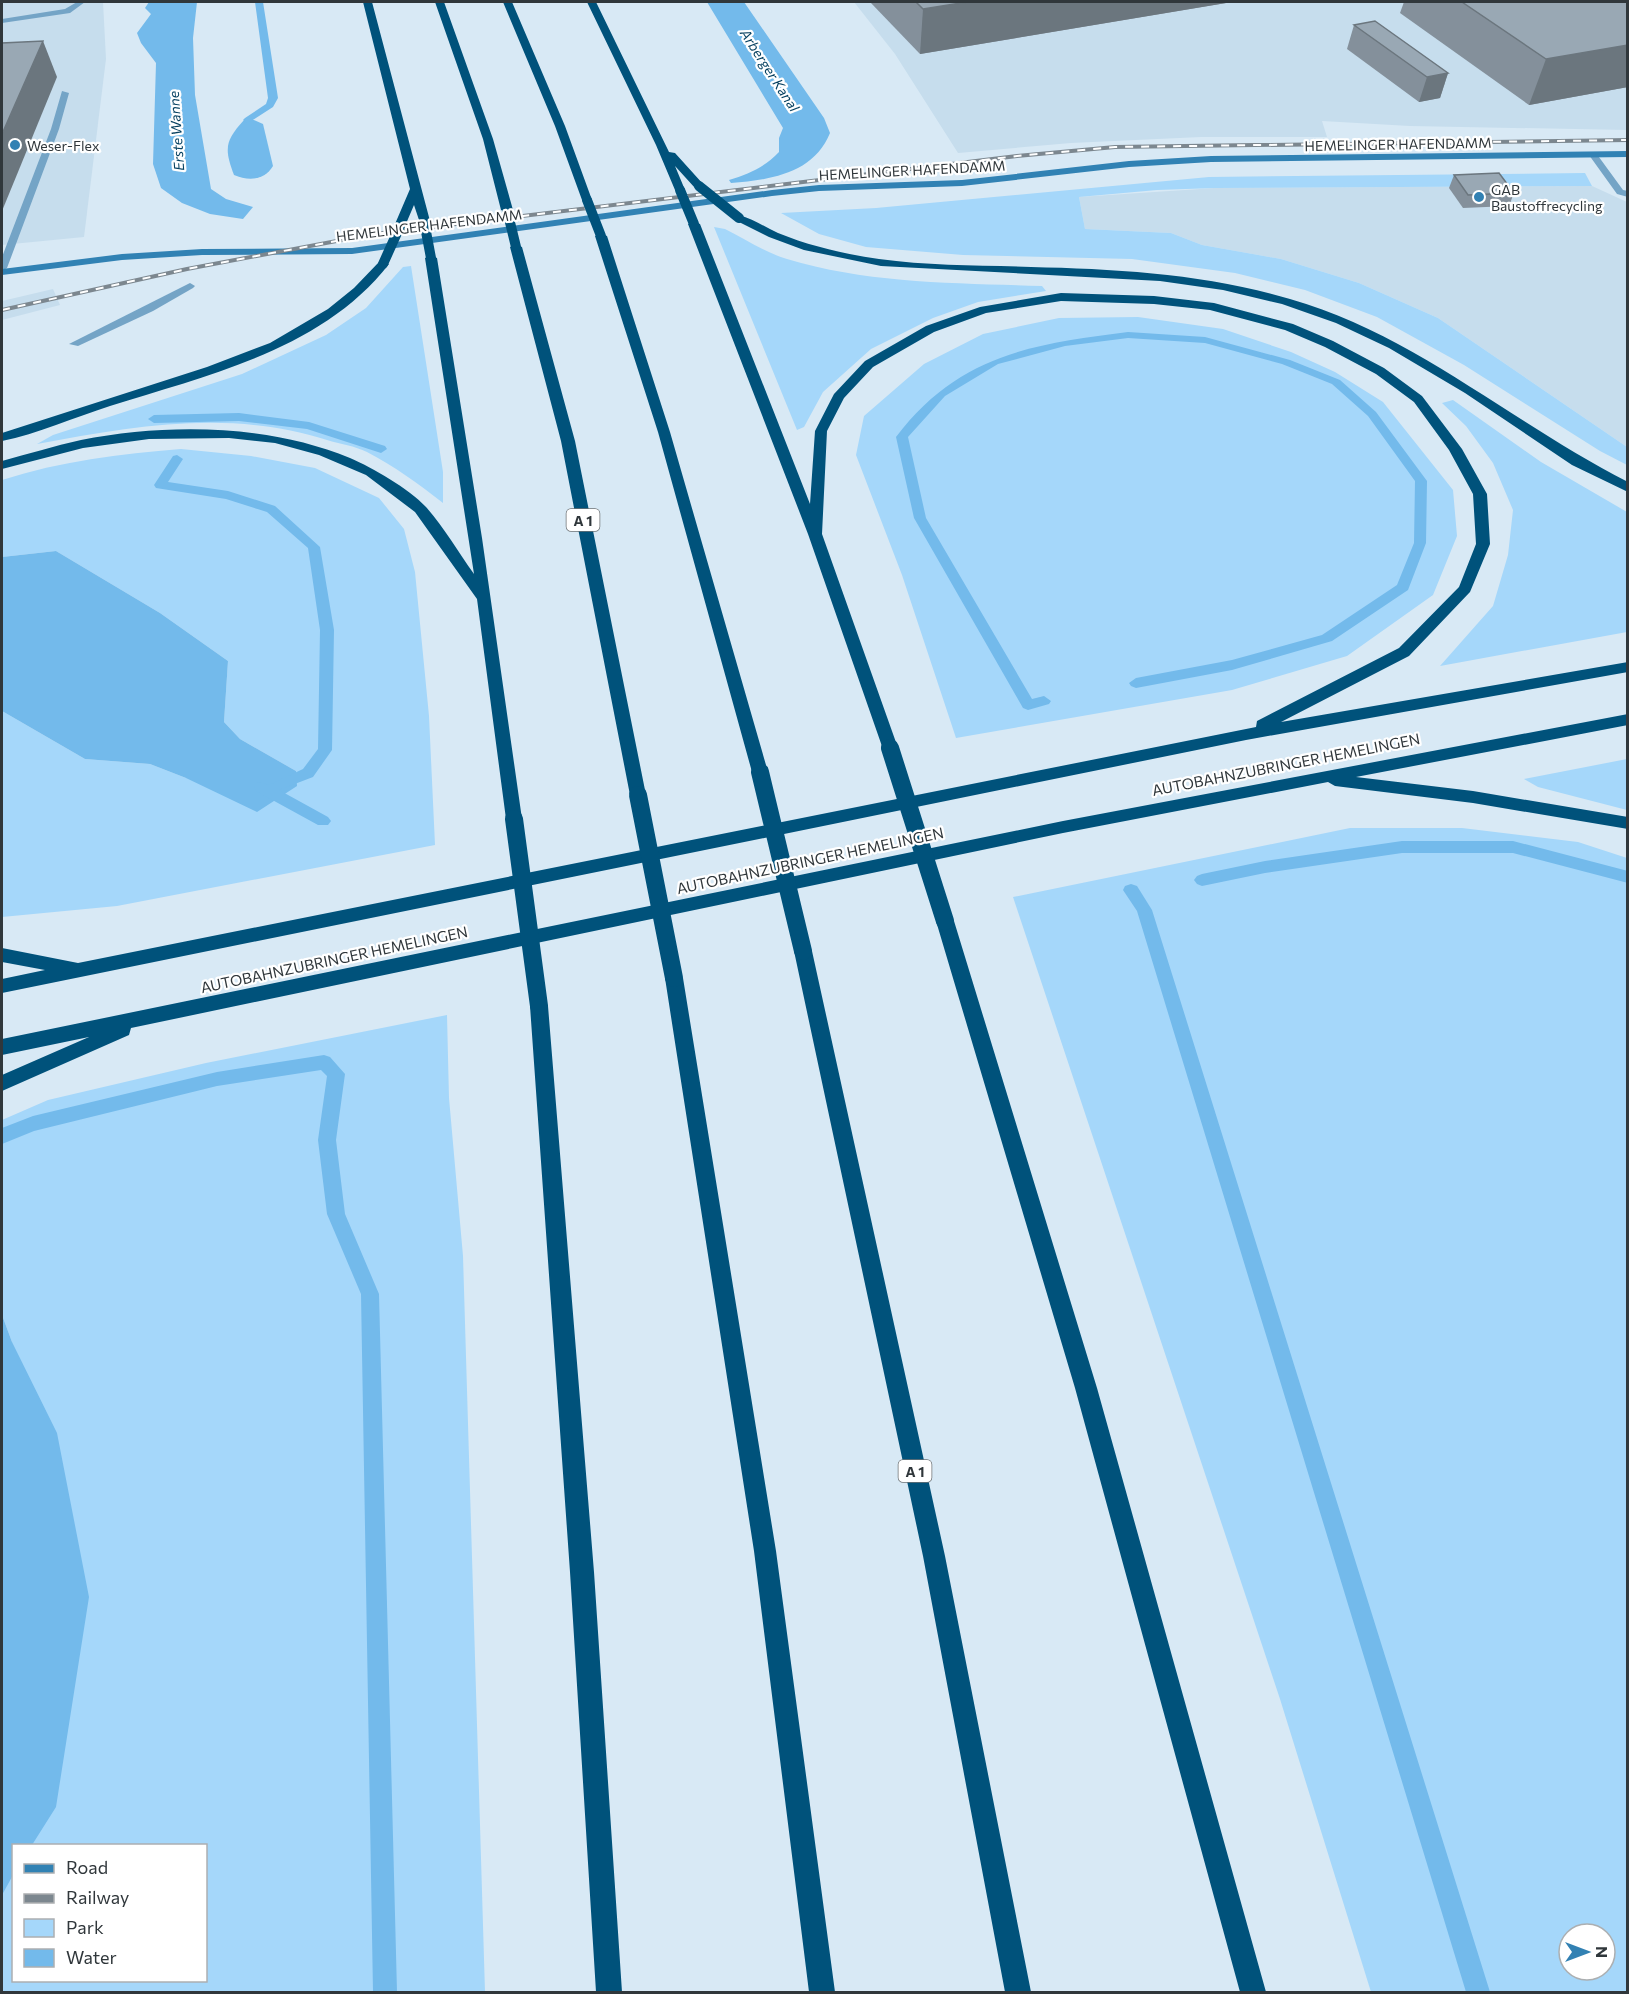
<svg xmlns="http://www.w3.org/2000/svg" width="1629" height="1994" font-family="Commissioner,sans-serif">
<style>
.built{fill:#c6dded}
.green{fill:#a5d7fa;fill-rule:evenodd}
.water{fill:#73baeb}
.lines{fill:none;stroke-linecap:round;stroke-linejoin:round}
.stream{fill:#73baeb;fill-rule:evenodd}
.lane{fill:#74a4c6;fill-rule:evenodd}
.secondary{fill:#3182b4;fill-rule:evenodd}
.highway{fill:#00527b;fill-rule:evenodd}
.rail-casing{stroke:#7c878f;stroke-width:4}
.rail{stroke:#fff;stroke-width:2;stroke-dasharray:8;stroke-linecap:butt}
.highway-bridge-far1{stroke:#00527b;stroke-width:10}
.highway-bridge{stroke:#00527b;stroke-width:18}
.wall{fill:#84909b}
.shaded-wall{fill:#6b767e}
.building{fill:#99a8b4;stroke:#6b767e;stroke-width:1.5}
.poi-dot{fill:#3281b3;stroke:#fff;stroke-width:2}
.labels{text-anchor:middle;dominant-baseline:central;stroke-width:4.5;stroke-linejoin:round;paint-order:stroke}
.far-water-label{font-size:14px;font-style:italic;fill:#043f5f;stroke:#fff}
.far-street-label{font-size:14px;fill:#30373b;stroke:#fff}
.far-poi-label{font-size:14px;fill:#30373b;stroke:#fff;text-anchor:start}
.shield{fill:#fff;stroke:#6e7376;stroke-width:1.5}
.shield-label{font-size:14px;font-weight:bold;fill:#30373b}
.street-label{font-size:15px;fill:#30373b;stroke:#fff}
</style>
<rect width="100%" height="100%" fill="#d8e9f5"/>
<g class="built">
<path d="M 2,2 L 103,2 L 106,59 L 84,237 L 2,245 Z"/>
<path d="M 854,2 L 1627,2 L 1627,130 L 1410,126 L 1322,121 L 1327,137 L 1201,137 L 1071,143 L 958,153 L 895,54 Z"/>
<path d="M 1592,186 L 1627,202 L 1627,447 L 1438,318 L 1359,283 L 1281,259 L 1202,245 L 1171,233 L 1085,229 L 1079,197 L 1215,188 Z"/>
<path d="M 53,289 L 60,305 L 2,320 L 2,301 Z"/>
</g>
<g class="green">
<path d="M 1585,173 L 1592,186 L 1215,188 L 1157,190 L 1079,197 L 1085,229 L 1171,233 L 1202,245 L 1281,259 L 1359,283 L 1438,318 L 1627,447 L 1627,465 L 1600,451 L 1464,365 L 1377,317 L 1305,290 L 1235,273 L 1132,259 L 963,255 L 866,247 L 819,234 L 781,213 L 876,208 L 1209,177 Z"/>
<path d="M 714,227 L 725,229 C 745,239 766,253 787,259 C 870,284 956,283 1042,286 L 1046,291 L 978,302 L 933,318 L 871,349 L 823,392 L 804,427 L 797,430 Z"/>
<path d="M 411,266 L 443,472 L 443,503 C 419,484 394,466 367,452 C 355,446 340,444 327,440 C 230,409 135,426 37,444 L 53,435 L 242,374 L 326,335 L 366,308 L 403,267 Z"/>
<path d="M 1138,317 L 1223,329 L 1291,352 L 1335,372 L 1383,402 L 1453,490 L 1457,536 L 1433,595 L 1347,656 L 1232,690 L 956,738 L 902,575 L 856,455 L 864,416 L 924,364 L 983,334 L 1059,318 Z"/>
<path d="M 1453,400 L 1541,462 L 1627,512 L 1627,632 L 1440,666 L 1493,606 L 1508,555 L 1513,510 L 1493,463 L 1466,426 L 1442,403 Z"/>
<path d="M 181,449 L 251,456 L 315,468 L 379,498 L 404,529 L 415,572 L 429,716 L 435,845 L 117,906 L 2,917 L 2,711 L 85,759 L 150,764 L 186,778 L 296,771 L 240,739 L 224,722 L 228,661 L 160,613 L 56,551 L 2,557 L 2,480 C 61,461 120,454 181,449 Z"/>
<path d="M 1627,759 L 1627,810 L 1538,787 L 1524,779 Z"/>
<path d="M 1350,828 L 1462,828 L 1578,842 L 1627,858 L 1627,1992 L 1371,1992 L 1280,1699 L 1013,897 ZM 1569,1934 L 1605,1934 L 1605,1970 L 1569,1970 Z"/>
<path d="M 447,1015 L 449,1098 L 463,1256 L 485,1992 L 2,1992 L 2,1372 L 12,1342 L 2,1315 L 2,1120 L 48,1100 L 206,1063 ZM 14,1846 L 206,1846 L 206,1980 L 14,1980 Z"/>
</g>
<g class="water">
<path d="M 149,2 L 197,2 L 193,38 L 195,95 L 211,189 L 226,199 L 253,207 L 243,219 L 210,214 L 182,203 L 161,188 L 153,164 L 156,63 L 141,43 L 137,33 L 151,14 L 145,8 Z"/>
<path d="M 707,2 L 744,2 L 824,118 L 830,133 C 814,173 771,180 731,183 L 729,180 C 749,174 765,167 779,152 L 779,138 L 783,128 Z"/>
<path d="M 244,120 L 254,120 L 263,124 L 273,166 C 264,181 248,181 234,175 C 224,148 225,141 244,120 Z"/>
<path d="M 56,551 L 160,613 L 228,661 L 224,722 L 240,739 L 296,771 L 297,786 L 257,812 L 186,778 L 150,764 L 85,759 L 2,711 L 2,557 Z"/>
<path d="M 2,1315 L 12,1342 L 57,1433 L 89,1597 L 56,1807 L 32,1845 L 14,1846 L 13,1875 L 2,1895 Z"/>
</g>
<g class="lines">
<g class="stream">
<path d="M 255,2 L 263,2 L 278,98 L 273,107 L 248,123 L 243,120 L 245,118 L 266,104 L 268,98 Z"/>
<path d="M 1128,332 L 1205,337 L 1290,360 L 1340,380 L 1376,412 L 1427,481 L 1426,543 L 1408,590 L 1332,641 L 1232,670 L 1136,688 L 1131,686 L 1129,683 L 1136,678 L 1232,660 L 1322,635 L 1397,585 L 1414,543 L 1415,481 L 1368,416 L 1332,384 L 1282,364 L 1205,343 L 1128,338 L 1065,346 L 998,364 L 945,396 L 908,437 L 926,518 L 1032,699 L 1044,696 L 1051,701 L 1049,704 L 1028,710 L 1023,708 L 914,518 L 896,437 C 958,355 1032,344 1128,332 Z"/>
<path d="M 239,413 L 309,422 L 385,446 L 387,449 L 381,453 L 307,429 L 239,421 L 154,423 L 148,419 L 154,415 Z"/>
<path d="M 177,455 L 183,459 L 168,482 L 228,491 L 275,506 L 320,547 L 334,630 L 332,750 L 313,777 L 279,790 L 328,817 L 331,821 L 328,825 L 318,825 L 256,791 L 254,787 L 256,783 L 261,782 L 269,785 L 303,769 L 318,749 L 320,630 L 308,548 L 267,512 L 226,499 L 156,488 L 154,485 L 173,456 Z"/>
<path d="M 1402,841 L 1513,841 L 1628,871 L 1628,883 L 1513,853 L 1402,853 L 1265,873 L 1202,886 L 1197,884 L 1194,880 L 1197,876 L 1202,874 L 1265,861 Z"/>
<path d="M 1131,884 L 1137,886 L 1152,910 L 1490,1992 L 1466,1992 L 1137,911 L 1123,890 L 1125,886 Z"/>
<path d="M 324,1055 L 330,1057 L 345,1074 L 336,1140 L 345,1214 L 379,1294 L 397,1992 L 373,1992 L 361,1294 L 327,1214 L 318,1140 L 327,1076 L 321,1070 L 217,1086 L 34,1131 L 2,1144 L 2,1128 L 33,1116 L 217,1072 Z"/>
</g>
<g class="lane">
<path d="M 77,2 L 85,2 L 70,13 L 2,23 L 2,19 L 65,9 Z"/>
<path d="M 62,91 L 69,93 L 59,129 L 7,268 L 2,271 L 2,257 L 51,129 Z"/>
<path d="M 1590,153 L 1596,153 L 1623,190 L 1628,191 L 1628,197 L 1617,194 L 1589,155 Z"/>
<path d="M 190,283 L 195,286 L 193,288 L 153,311 L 78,346 L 69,344 Z"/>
</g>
<path class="secondary" d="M 1628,151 L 1628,157 L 1211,162 L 1129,167 L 962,186 L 819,191 L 772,196 L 352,254 L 202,255 L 122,260 L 2,275 L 2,269 L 122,254 L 202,249 L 352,248 L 772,190 L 819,185 L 962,180 L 1129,161 L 1211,156 Z"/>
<g class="highway">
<path d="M 363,2 L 372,2 L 430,221 L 428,223 L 420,223 L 414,205 L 405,226 L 397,226 L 395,224 L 410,189 Z"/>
<path d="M 435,2 L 444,2 L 493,139 L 513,210 L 511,212 L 507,213 L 501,210 L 483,139 Z"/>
<path d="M 503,2 L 512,2 L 565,126 L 592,200 L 591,202 L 583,202 L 582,200 L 555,126 Z"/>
<path d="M 587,2 L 596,2 L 669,152 L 675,153 L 703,184 L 703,188 L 695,188 L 675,166 L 685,190 L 680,193 L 675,190 L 656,145 Z"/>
<path d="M 739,215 C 753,219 765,227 778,233 C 810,246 844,254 879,259 C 929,266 980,265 1031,267 C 1118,269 1206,274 1290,299 C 1416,335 1513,424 1628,482 L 1628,492 L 1572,465 L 1465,393 L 1389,348 L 1336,323 L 1282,304 L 1223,290 L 1160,281 L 881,266 L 804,250 L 769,237 L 735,220 L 735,216 Z"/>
<path d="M 694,221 L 700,224 L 810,504 L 815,431 L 834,394 L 865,361 L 926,326 L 980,307 L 1061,293 L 1154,296 L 1214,303 L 1293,324 L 1333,341 L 1384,368 L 1422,396 L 1462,449 L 1487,494 L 1490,544 L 1470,592 L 1409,656 L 1281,722 L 1628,662 L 1628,672 L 1246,740 L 2,993 L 2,979 L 45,970 L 2,962 L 2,948 L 78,963 L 1256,727 L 1257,721 L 1399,648 L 1459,587 L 1476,544 L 1473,494 L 1449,450 L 1414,402 L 1376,374 L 1325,347 L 1285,330 L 1210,310 L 1154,304 L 1061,301 L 986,313 L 934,332 L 873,367 L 844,398 L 827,431 L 822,534 L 898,748 L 896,752 L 884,752 L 808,534 L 688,224 Z"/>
<path d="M 601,233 L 607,236 L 670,432 L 768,772 L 766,776 L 754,776 L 752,772 L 658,432 L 595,236 Z"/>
<path d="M 516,244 L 522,247 L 575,441 L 646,795 L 644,799 L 632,799 L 630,795 L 561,441 L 510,247 Z"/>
<path d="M 431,255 L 437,258 L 482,538 L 522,819 L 520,823 L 508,823 L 506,819 L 477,599 L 415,512 L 366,475 L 319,455 L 275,443 L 229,438 L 149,439 L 83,448 L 2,469 L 2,461 C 28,454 54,446 81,440 C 167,423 268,424 350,458 C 373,468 408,488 426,507 C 444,527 458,552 474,574 L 425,258 Z"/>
<path d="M 383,261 L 389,264 C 322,350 208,375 110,406 C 75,417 37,434 2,441 L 2,433 L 207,367 L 270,343 L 328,309 L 354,288 L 379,262 Z"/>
<path d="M 1628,714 L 1628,725 L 1356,777 L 1473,791 L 1628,817 L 1628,829 L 1473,803 L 1335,786 L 1328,782 L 1063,833 L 131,1028 L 129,1035 L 2,1091 L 2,1075 L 89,1037 L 2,1055 L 2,1039 L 1063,821 Z"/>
<path d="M 945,914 L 951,916 L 954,921 L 1097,1388 L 1266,1992 L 1240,1992 L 1075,1388 L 936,921 L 939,916 Z"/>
<path d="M 803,944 L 809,946 L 812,951 L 945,1556 L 1031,1992 L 1005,1992 L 923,1556 L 794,951 L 797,946 Z"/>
<path d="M 674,971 L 680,973 L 683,978 L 776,1551 L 835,1992 L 809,1992 L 754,1551 L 665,978 L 668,973 Z"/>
<path d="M 539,999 L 545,1001 L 548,1006 L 594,1572 L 622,1992 L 596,1992 L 570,1572 L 530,1006 L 533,1001 Z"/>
</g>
<defs>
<path id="rail" d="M 2,310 L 187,269 L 374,234 L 1017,156 L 1115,147 L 1628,140"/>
</defs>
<use href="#rail" class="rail-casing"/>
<use href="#rail" class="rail"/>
<g class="highway-bridge-far1">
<path d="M 699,186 L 739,218"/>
<path d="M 680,190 L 694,224"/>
<path d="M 587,200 L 601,236"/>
<path d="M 507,210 L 516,247"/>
<path d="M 424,221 L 431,258"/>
<path d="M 383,264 L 401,224"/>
</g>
<g class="highway-bridge">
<path d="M 890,748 L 945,921"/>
<path d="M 760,772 L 803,951"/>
<path d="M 638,795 L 674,978"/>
<path d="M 514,819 L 539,1006"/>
</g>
</g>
<g class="wall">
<path d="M 870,2 L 1232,2 L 920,54 Z"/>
<path d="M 1404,2 L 1628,2 L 1628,87 L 1529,105 L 1400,13 Z"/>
<path d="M 1354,25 L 1448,73 L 1440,98 L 1419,102 L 1347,49 Z"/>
<path d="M 1454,175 L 1514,193 L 1509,206 L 1463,208 L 1449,188 Z"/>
</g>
<g class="shaded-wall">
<path d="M 967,2 L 1232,2 L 920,54 L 923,9 Z"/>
<path d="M 43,41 L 57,77 L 2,211 L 2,134 Z"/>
<path d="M 1628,45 L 1628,87 L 1529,105 L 1546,59 Z"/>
<path d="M 1448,73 L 1440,98 L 1419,102 L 1427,77 Z"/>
</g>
<g class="building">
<path d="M 916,2 L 967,2 L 923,9 Z"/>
<path d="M 1462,2 L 1628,2 L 1628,45 L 1546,59 Z"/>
<path d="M 1375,21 L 1448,73 L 1427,77 L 1354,25 Z"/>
<path d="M 43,41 L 2,134 L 2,43 Z"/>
<path d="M 1499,173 L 1514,193 L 1468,195 L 1454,175 Z"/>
</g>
<g class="poi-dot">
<circle cx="15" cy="145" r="6"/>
<circle cx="1479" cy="197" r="6"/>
</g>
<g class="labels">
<g class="far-water-label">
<text transform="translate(770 70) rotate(57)">Arberger Kanal</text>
<text transform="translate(176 131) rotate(-94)">Erste Wanne</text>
</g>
<g class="far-street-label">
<text transform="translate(1398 144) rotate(-1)">HEMELINGER HAFENDAMM</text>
<text transform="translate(912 170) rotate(-3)">HEMELINGER HAFENDAMM</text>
<text transform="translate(429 225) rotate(-7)">HEMELINGER HAFENDAMM</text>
</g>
<g class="far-poi-label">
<text x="27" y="145">Weser-Flex</text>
<text x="1491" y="189">GAB<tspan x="1491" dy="16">Baustoffrecycling</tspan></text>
</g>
<g class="shield">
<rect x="566.5" y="509" width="33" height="22" rx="4.5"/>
<rect x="898.5" y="1460" width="33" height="22" rx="4.5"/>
</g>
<g class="shield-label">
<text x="583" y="520">A 1</text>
<text x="915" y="1471">A 1</text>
</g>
<g class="street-label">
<text transform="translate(1286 764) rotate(-11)">AUTOBAHNZUBRINGER HEMELINGEN</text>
<text transform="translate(810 860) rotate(-12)">AUTOBAHNZUBRINGER HEMELINGEN</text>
<text transform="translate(334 959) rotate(-12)">AUTOBAHNZUBRINGER HEMELINGEN</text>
</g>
</g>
<rect width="1629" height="1994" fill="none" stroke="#30373b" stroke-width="6"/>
<rect x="12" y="1844" width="195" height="138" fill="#ffffff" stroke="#acafb1" stroke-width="1.5"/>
<rect x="24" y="1864" width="30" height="9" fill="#3182b4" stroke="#acafb1" stroke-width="1.5"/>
<text x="66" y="1874" font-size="18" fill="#30373b">Road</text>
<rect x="24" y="1894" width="30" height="9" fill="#7c878f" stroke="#acafb1" stroke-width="1.5"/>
<text x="66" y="1904" font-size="18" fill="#30373b">Railway</text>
<rect x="24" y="1919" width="30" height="18" fill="#a5d7fa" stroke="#acafb1" stroke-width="1.5"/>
<text x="66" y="1934" font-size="18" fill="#30373b">Park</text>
<rect x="24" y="1949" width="30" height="18" fill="#73baeb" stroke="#acafb1" stroke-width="1.5"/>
<text x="66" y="1964" font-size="18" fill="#30373b">Water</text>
<g transform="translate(1587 1952) rotate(90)"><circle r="28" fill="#ffffff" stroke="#acafb1" stroke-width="1.5"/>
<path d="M0-4.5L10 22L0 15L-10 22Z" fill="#3281b3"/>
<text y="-9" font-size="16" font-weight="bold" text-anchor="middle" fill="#30373b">N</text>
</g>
</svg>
